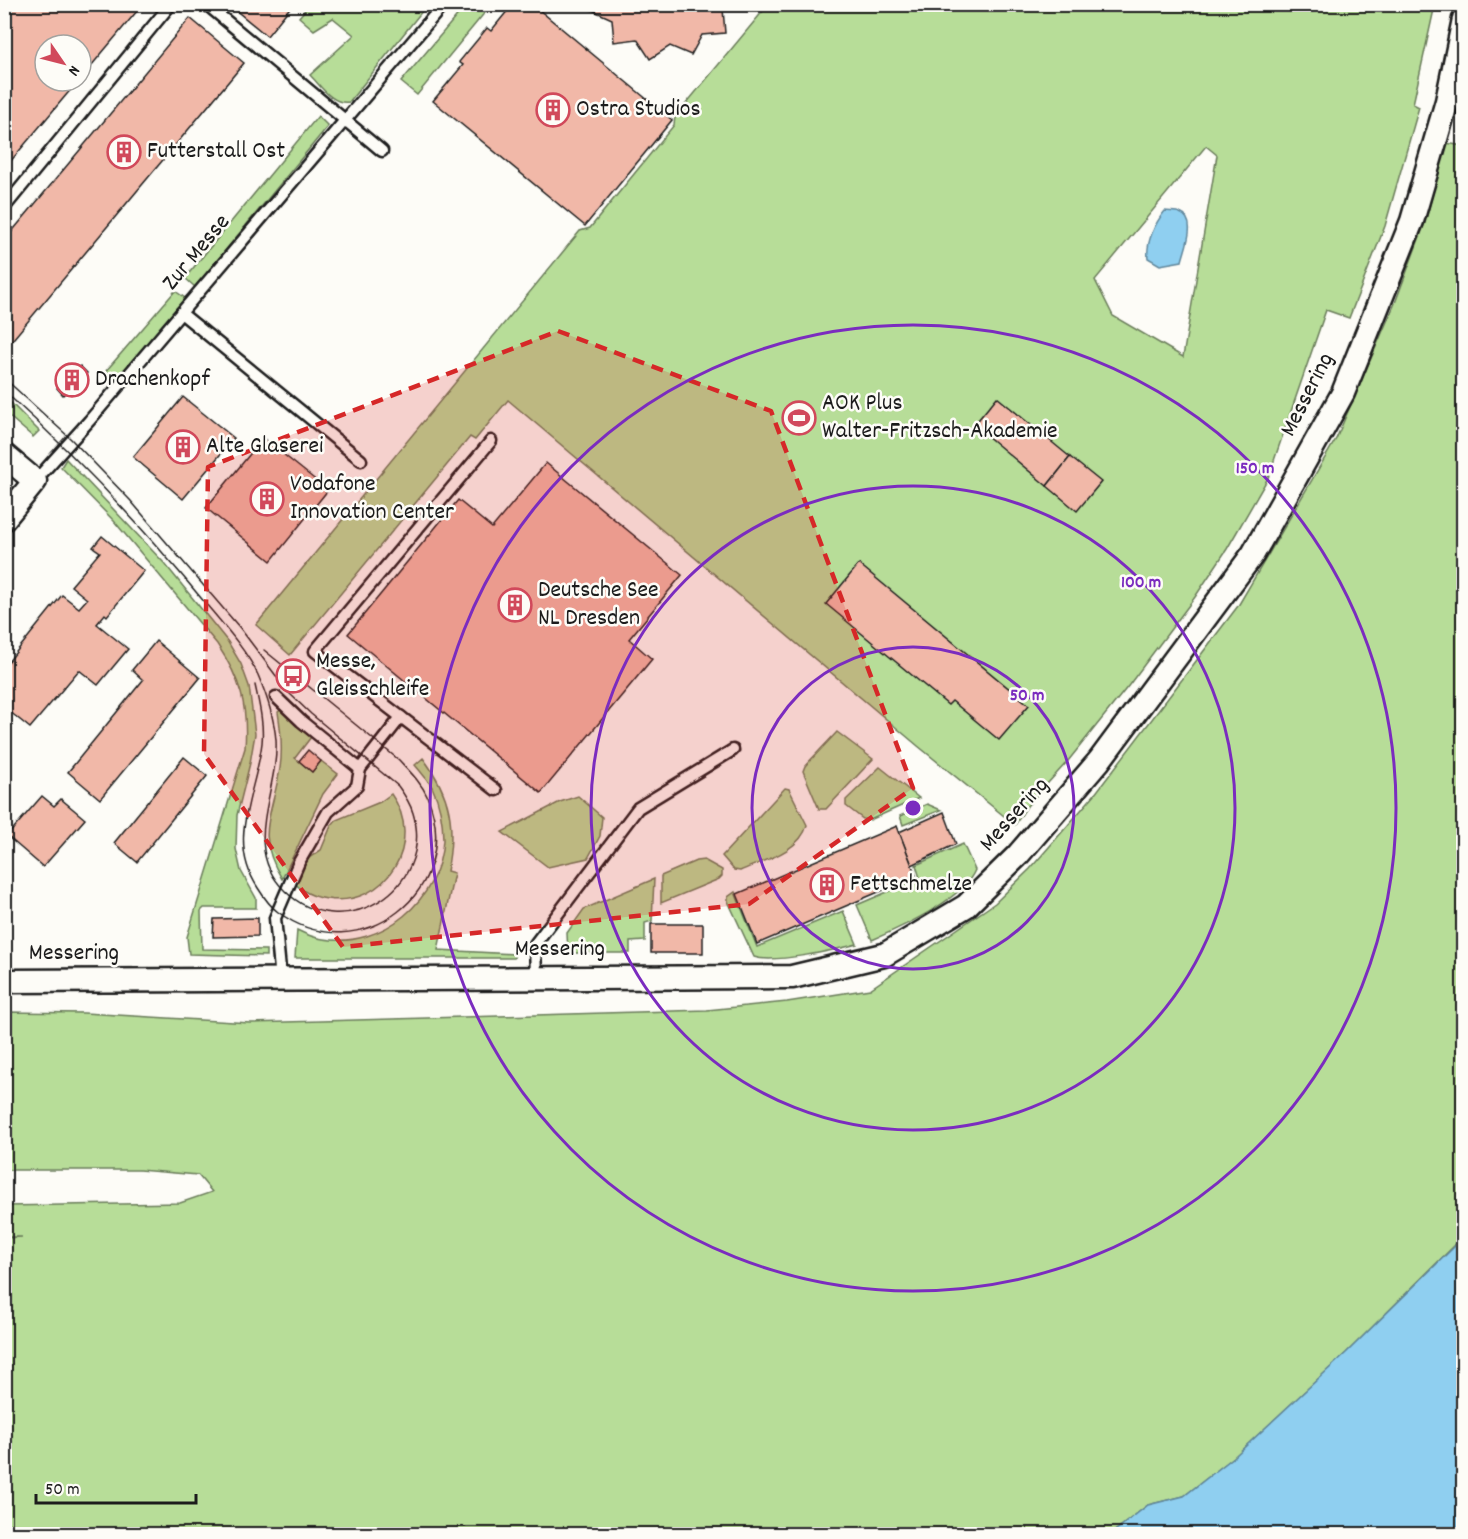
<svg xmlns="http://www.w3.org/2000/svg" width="1468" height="1539" font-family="Dekko,sans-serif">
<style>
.green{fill:#b7dd98;stroke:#6a7c5a;stroke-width:1.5;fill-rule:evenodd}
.water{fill:#8fcff0;stroke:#61879b;stroke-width:1.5}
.building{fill:#f1b8a8;stroke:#1c1c1c;stroke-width:1.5}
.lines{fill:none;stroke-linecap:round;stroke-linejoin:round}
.lane-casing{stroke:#1c1c1c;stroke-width:15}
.street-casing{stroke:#1c1c1c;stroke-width:27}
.lane{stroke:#fdfcf7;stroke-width:10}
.street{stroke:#fdfcf7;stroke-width:22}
.tram{stroke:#1c1c1c;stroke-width:1.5}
.marked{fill:#d62828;fill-opacity:0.2;stroke:#d62828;stroke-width:4.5;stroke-dasharray:12 8;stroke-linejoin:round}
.ring{fill:none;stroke:#7b2cbf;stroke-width:3}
.labels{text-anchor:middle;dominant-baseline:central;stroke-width:5;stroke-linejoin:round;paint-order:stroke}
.poi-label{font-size:24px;fill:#1c1c1c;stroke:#fdfcf7;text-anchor:start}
.street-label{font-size:24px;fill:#1c1c1c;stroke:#fdfcf7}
.centre{fill:#7b2cbf;stroke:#fdfcf7;stroke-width:3}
.ring-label{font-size:18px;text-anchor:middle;font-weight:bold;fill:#7b2cbf;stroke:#fdfcf7;stroke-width:5;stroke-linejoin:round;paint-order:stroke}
</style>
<rect width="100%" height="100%" fill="#fdfcf7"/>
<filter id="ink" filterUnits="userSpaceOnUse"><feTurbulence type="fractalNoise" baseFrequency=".0167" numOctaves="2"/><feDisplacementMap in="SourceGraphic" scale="12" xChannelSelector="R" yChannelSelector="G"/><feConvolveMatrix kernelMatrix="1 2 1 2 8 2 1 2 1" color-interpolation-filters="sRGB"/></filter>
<g filter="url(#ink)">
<g class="green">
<path d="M 310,4 L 427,4 L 427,5 L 349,102 C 332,105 321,86 310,75 L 354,35 L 333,18 L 314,30 L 299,17 Z"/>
<path d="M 466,5 L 491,5 L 417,95 L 401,82 Z"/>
<path d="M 768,5 L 1435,5 L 1413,104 L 1419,107 L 1385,226 L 1349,318 L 1326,310 L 1268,478 L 1227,549 L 1195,597 L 1129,685 L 1068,761 L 1027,806 L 1015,825 L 918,746 L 508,400 L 475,440 L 470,437 L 290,655 L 256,625 L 580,231 L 590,228 L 674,125 L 675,117 ZM 1206,146 L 1217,155 L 1183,357 L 1113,316 L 1095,280 Z"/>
<path d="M 318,116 L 328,126 L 195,287 L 185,278 Z"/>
<path d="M 1446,143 L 1463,146 L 1463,1235 L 1454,1246 L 1346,1353 L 1234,1457 L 1184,1496 L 1148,1505 L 1111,1534 L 5,1534 L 4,1238 L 22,1237 L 5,1237 L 5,1206 L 180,1203 L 212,1192 L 198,1175 L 139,1170 L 5,1170 L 5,1012 L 84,1013 L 250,1023 L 463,1017 L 707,1010 L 787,1002 L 870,989 L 995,903 L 1030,869 L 1095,794 L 1238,606 L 1336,439 L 1395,303 L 1425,223 Z"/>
<path d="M 175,291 L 185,298 L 118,380 L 106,371 Z"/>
<path d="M 5,397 L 39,431 L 33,437 L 5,413 Z"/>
<path d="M 66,459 L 165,564 L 228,642 L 241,664 L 249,686 L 255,734 L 250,763 L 237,815 L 236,849 L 241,871 L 256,898 L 256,908 L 204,908 L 201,911 L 202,949 L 266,950 L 266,956 L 189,954 L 187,937 L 245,748 C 248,705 241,680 217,644 L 114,521 L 61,467 Z"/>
<path d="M 282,709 L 311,737 L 295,758 L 312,772 L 321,761 L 338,774 L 323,794 L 282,879 C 254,833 273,815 280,768 C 283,749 281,731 278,712 Z"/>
<path d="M 837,732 L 873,759 L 826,809 L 819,809 L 803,771 L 805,766 Z"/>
<path d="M 423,758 C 451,795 456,826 447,871 L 454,873 L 438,950 L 514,954 L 514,958 L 295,958 L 297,930 C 305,934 314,938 323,939 C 382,949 440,900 443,840 C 443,823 440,803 432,787 C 427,779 421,772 415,765 Z"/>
<path d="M 880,767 L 919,798 L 870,820 L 863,819 L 846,806 L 846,800 Z"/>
<path d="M 785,788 L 789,789 L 807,825 C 800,852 762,861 740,871 L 734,870 L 722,856 Z"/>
<path d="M 391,794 C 426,842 386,908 327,899 C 315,897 303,893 295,883 L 304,861 L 321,850 L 331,826 L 336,820 L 380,802 Z"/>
<path d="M 578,796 L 602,817 L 600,836 L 588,858 L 548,867 L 502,832 L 560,802 Z"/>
<path d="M 927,804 L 941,810 L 903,825 L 900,816 Z"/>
<path d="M 963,844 L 975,870 C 963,899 900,928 872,940 L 857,905 L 920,878 L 916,865 Z"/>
<path d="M 704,860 L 722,870 L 722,876 L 719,879 L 661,903 L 661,876 L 696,861 Z"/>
<path d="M 654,879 L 652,921 L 645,923 L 645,941 L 630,942 L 630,953 L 568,953 L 567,933 L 584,909 Z"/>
<path d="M 735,892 L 757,947 L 843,911 L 857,944 C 836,950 773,964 754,957 L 728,901 L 728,897 Z"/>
</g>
<g class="water">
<path d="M 1165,211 C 1169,212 1176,211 1180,213 C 1198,220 1185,248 1182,261 L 1160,265 L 1148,258 C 1146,242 1155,223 1165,211 Z"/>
<path d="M 1463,1235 L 1463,1534 L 1111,1534 L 1148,1505 L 1184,1496 L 1234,1457 L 1346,1353 L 1454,1247 Z"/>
</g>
<g class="building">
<path d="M 4,4 L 143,4 L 81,78 L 81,45 L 45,45 L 45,81 L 78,81 L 4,169 Z"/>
<path d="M 228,4 L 293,4 L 267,36 Z"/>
<path d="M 513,4 L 532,4 L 672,120 L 585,226 L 433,101 L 463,65 L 459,62 L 487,28 L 491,31 Z"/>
<path d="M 592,4 L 730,4 L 723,9 L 725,33 L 702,35 L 691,55 L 670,46 L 650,59 L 637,39 L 614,42 L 612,19 L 590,9 Z"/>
<path d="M 190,18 L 244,63 L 4,350 L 4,241 Z"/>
<path d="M 80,366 L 87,373 L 63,395 L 57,388 Z"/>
<path d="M 183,397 L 234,438 L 183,499 L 133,457 Z"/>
<path d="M 997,397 L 1070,457 L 1047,486 L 974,425 Z"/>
<path d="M 263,438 L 328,490 L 271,561 L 206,508 Z"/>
<path d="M 1070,457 L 1101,482 L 1077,511 L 1047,486 Z"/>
<path d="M 546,463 L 682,575 L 629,639 L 652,659 L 541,793 L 348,634 L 458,500 L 492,528 Z"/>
<path d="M 102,536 L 144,571 L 107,616 L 105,614 L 97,624 L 128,649 L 98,685 L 79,670 L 30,728 L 4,707 L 4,667 L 62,595 L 79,608 L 87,599 L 71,586 L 100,552 L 93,547 Z"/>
<path d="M 859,564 L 1029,705 L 999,740 L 952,701 L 948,705 L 826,604 Z"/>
<path d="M 156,641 L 200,678 L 100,799 L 68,772 L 143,680 L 132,670 Z"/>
<path d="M 308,750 L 321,761 L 312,772 L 299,761 Z"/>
<path d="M 184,757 L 207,776 L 137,862 L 114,843 Z"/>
<path d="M 42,796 L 54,806 L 61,799 L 85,819 L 43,867 L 7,836 Z"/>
<path d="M 944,812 L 956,844 L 912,865 L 899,832 Z"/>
<path d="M 897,826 L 916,876 L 757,944 L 737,894 Z"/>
<path d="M 258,918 L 258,936 L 213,937 L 214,919 Z"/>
<rect x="651" y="924" width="52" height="29"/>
</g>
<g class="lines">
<defs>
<g id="lane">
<path d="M 206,4 L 382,151"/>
<path d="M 4,208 L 171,4"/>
<path d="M 181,313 L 361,460"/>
<path d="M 491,441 L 315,651 L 496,790"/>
<path d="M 35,481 L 89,421 L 444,4"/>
<path d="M 276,697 L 301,721 L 360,769"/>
<path d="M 536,977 L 535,944 L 638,808 L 733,750"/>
<path d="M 281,980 L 275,918 L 299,862 L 328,812 L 357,786 L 360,769 L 401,717"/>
</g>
<g id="street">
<path d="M 4,455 L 35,481 L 4,519"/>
<path d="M 4,981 L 792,977 L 884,955 L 966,906 L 1017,856 L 1099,761 L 1253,554 L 1343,393 L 1412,221 L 1447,101 L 1464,19"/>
</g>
</defs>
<use href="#lane" class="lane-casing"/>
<use href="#street" class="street-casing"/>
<use href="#lane" class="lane"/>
<use href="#street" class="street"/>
<g class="tram">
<path d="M 4,378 L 71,439 L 130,500 L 240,628 L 289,693 L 311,714 L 398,786 C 404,794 410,803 413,813 C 436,888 342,947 285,891 C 240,847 279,792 276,740 C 274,717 267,696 258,675 C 246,649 219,620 201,598 C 140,524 75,455 4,391"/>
<path d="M 255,685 C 259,704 264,723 262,743 C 256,793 226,840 258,888 C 263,896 270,906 278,912 C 359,973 467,889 427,796 C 421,782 409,771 399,760 L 264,650"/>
</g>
</g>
</g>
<path class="marked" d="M 558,331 L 771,411 L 913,788 L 749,904 L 343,947 L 204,754 L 208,467 Z"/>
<g class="ring">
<circle cx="913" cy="808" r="161"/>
<circle cx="913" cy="808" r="322"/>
<circle cx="913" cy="808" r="483"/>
</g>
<defs>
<symbol id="building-ring" viewBox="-11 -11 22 22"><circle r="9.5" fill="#fdfcf7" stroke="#d1495b" stroke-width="1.5"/><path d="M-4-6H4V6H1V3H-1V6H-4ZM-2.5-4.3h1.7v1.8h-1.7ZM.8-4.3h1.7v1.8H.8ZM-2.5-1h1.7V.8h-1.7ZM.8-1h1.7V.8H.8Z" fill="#d1495b"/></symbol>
<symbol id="stadium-ring" viewBox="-11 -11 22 22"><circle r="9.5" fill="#fdfcf7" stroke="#d1495b" stroke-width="1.5"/><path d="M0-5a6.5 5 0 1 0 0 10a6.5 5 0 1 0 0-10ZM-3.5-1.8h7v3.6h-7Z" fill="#d1495b"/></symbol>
<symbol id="bus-ring" viewBox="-11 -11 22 22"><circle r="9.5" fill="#fdfcf7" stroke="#d1495b" stroke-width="1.5"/><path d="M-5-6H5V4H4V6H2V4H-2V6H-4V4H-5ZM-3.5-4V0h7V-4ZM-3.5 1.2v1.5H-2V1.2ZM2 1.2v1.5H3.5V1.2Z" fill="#d1495b"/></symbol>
</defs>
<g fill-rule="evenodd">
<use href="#building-ring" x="534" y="91" width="38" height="38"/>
<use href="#building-ring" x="105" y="133" width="38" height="38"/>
<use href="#building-ring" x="53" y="361" width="38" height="38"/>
<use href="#stadium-ring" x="780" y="399" width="38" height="38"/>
<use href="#building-ring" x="164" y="428" width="38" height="38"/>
<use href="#building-ring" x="248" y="480" width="38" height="38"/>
<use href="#building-ring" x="496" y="586" width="38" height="38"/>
<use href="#bus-ring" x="274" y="657" width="38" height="38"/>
<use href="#building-ring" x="808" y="866" width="38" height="38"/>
</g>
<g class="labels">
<g class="poi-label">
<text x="576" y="110">Ostra Studios</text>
<text x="147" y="152">Futterstall Ost</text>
<text x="95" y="380">Drachenkopf</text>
<text x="822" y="404">AOK Plus<tspan x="822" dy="28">Walter-Fritzsch-Akademie</tspan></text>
<text x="206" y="447">Alte Glaserei</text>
<text x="290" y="485">Vodafone<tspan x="290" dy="28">Innovation Center</tspan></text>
<text x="538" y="591">Deutsche See<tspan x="538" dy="28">NL Dresden</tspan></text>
<text x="316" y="662">Messe,<tspan x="316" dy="28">Gleisschleife</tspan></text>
<text x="850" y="885">Fettschmelze</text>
</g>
<g class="street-label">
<text transform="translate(197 253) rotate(-50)">Zur Messe</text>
<text transform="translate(1308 395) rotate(-63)">Messering</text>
<text transform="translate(1015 815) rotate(-48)">Messering</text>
<text x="560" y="950">Messering</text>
<text x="74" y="954">Messering</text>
</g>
</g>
<circle cx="913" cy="808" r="9" class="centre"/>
<g class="ring-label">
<text x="1255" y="473">150 m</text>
<text x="1141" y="587">100 m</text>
<text x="1027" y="700">50 m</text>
</g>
<rect width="1468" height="1539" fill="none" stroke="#fdfcf7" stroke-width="24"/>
<rect x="12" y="12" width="1444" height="1515" fill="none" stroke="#1c1c1c" stroke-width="2" filter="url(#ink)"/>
<g transform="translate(63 63) rotate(125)"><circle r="28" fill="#fdfcf7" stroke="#a3a29f" stroke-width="1.5"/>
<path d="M0-4.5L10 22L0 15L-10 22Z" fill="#d1495b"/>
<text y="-9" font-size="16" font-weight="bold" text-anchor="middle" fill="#1c1c1c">N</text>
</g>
<path d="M36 1494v9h160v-9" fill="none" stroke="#1c1c1c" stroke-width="3"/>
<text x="45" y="1494" font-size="18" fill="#1c1c1c" stroke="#fdfcf7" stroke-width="4.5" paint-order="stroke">50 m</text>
</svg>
